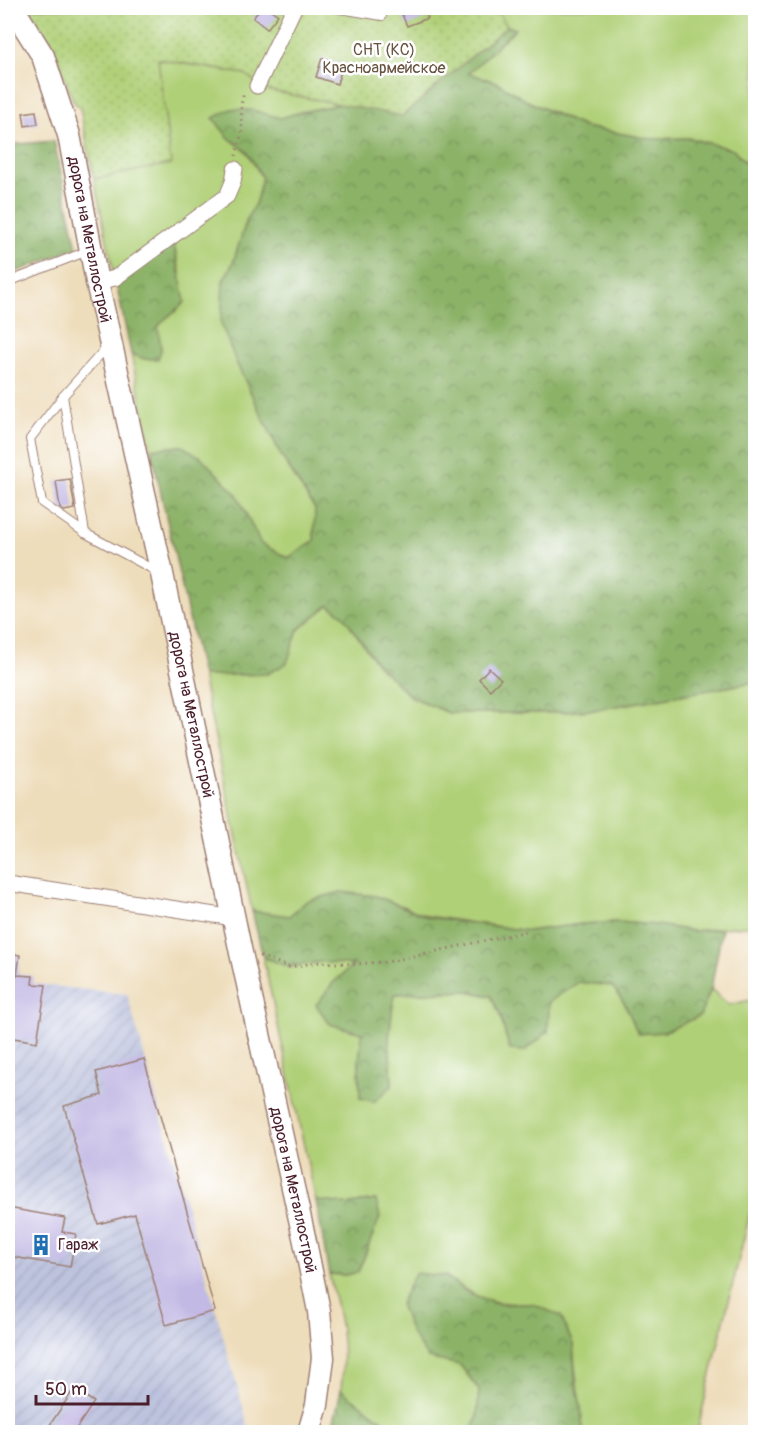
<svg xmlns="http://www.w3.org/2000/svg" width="763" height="1440" font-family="Pangolin,sans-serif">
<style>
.industrial{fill:url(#industrial-furrows)}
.grass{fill:#b0d078;stroke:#7d7852;stroke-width:1.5}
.forest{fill:url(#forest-crowns);stroke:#6b684a;stroke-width:1.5}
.park{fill:url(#park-dots);stroke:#7d7852;stroke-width:1.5}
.building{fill:#c2b9e4}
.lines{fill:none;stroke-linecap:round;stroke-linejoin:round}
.lane-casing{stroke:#9c7e73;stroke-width:10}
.street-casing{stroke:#9c7e73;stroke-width:17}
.secondary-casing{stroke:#9c7e73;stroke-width:25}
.path{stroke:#9c7e73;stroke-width:3;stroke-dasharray:1.5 4.5;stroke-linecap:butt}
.lane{stroke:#fff;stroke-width:8}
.street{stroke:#fff;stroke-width:15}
.secondary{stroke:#fff;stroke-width:22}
.labels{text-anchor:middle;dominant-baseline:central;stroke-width:5;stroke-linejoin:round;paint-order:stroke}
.park-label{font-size:16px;fill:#695442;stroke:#fff}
.street-label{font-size:16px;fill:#4a1f2b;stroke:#fff}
.poi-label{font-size:16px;fill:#4a1f2b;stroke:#fff;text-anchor:start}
</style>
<defs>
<pattern id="industrial-furrows" width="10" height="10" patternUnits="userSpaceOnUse" patternTransform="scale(1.5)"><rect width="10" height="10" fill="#bdc3de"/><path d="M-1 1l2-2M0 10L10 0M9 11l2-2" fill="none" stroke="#a4a7bf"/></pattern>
<pattern id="forest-crowns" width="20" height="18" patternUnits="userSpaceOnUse" patternTransform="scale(1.5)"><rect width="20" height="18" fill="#8cb268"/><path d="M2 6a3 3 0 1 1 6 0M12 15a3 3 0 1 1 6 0" fill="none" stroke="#749056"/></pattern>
<pattern id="park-dots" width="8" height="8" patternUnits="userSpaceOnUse" patternTransform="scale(1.5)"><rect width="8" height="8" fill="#b0d078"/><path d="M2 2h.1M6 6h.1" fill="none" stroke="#99b268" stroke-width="1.8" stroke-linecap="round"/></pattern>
</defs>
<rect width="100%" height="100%" fill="#fff"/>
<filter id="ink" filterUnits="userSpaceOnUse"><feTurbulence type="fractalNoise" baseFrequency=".0167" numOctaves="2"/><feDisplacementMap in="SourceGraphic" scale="12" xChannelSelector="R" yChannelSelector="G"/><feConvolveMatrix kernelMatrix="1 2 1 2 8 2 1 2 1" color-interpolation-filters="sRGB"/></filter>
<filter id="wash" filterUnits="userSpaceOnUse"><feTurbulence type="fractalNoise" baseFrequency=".008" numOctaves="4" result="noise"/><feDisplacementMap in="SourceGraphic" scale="24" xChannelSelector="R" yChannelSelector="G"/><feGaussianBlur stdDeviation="1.35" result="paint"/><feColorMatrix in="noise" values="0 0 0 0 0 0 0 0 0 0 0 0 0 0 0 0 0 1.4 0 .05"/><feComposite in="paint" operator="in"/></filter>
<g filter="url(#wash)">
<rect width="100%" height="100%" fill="#edb"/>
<path class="industrial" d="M 8,953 L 20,955 L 18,975 L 33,976 L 32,984 L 127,994 L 250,1432 L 8,1432 Z"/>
<g class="grass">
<path d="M 496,8 L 755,8 L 755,174 L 734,150 L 690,138 L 651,139 L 584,127 L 525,100 L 498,83 L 468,73 L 515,29 L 507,26 Z"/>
<path d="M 157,59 L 245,74 L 266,90 L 342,104 L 301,112 L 280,119 L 252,110 L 228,137 L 247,152 L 262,177 L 256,202 L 247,219 L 233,263 L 223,281 L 237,364 L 282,457 L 315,509 L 314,541 L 288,558 L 260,544 L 237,495 L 182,446 L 151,449 L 131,354 L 145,359 L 161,350 L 158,327 L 164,319 L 177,311 L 181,276 L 172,236 L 115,278 L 94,179 L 170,163 Z"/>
<path d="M 329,605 L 343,615 L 377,664 L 410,696 L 449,713 L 544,713 L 593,710 L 755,682 L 755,925 L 692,931 L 657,925 L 617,922 L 582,924 L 528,931 L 428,916 L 376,896 L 307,901 L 289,916 L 252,911 L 202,676 L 267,674 L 286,663 L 298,630 Z"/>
<path d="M 263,957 L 289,967 L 320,962 L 354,964 L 333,983 L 330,1024 L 362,1033 L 359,1063 L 360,1098 L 392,1086 L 389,1038 L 394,994 L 468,991 L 491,996 L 499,1012 L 510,1050 L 548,1032 L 549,1001 L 578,982 L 612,986 L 625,1004 L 639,1034 L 700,1016 L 711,989 L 729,1005 L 755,999 L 755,1214 L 750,1213 L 697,1432 L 583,1432 C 580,1403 575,1374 573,1344 L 533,1304 C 490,1304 479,1301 445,1275 L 428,1358 L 460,1365 L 479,1390 L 477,1419 L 468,1432 L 398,1432 L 341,1390 C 346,1344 340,1318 329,1274 L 346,1275 L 358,1272 L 368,1248 L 376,1200 L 351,1204 L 316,1201 Z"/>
</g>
<g class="forest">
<path d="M 507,26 L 515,29 L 469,73 L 498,83 L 525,100 L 584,127 L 651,139 L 690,138 L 734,150 L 755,174 L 755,682 L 593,710 L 544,713 L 449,713 L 410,696 L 377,664 L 343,615 L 329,605 L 298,630 L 287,663 L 267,674 L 202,676 L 151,449 L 182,446 L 201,457 L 237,495 L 261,544 L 288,558 L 314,541 L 315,509 L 282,457 L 237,364 L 221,324 L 223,281 L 233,263 L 247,219 L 256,202 L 262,177 L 247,152 L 228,137 L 213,118 L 231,109 L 252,110 L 280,118 L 301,112 L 342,104 L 402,116 Z"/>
<path d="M 54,141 L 77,248 L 8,275 L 8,145 Z"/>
<path d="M 172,236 L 185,302 C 176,312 165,316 158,327 L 161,350 L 158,359 L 145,359 L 131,354 L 115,278 Z"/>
<path d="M 341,892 L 376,896 L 428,917 L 528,931 L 582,924 L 617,922 L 657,925 L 692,931 L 722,929 L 711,989 L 700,1016 L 664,1032 L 638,1034 L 625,1004 L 612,986 L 579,982 L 549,1002 L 548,1032 L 525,1051 L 510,1050 L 499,1012 L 491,996 L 468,991 L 394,994 L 389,1038 L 392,1086 L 374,1102 L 360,1098 L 359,1063 L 362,1033 L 330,1024 L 316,1005 L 333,983 L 353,965 L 320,962 L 289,967 L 263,957 L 252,911 L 289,916 L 307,901 Z"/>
<path d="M 376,1200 L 380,1217 L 358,1272 L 346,1275 L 329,1274 L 316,1201 L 351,1204 Z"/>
<path d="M 415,1273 L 445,1276 L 470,1294 L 500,1304 L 533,1304 L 561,1316 L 573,1344 L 575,1377 L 581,1407 L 583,1432 L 468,1432 L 477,1419 L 479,1389 L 460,1365 L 428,1358 L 411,1333 L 400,1304 Z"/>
<path d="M 341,1390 L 398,1432 L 342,1432 L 334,1421 Z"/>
</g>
<path class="park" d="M 29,8 L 496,8 L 507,26 L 402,116 L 266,90 L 245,74 L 158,59 L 171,164 L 94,179 L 80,108 L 73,101 L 54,48 Z"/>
<g id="blocks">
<g class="building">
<path d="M 261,8 L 268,8 L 278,15 L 267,29 L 253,18 Z"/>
<path d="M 399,8 L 424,8 L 428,18 L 407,26 Z"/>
<path d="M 322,58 L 343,65 L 337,84 L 316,77 Z"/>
<path d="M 36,111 L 38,124 L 25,126 L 23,113 Z"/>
<path d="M 70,479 L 75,509 L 64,511 L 60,508 L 56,481 Z"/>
<path d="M 489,668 L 501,679 L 490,690 L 479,679 Z"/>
<path d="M 8,953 L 20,955 L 17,975 L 33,976 L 32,984 L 46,985 L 37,1042 L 8,1037 Z"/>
<path d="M 144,1059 L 215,1311 L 166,1325 L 135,1214 L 98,1224 L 64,1106 L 102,1095 L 96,1072 Z"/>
<path d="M 8,1208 L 65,1218 L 62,1232 L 76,1234 L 70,1267 L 8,1256 Z"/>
<path d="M 74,1389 L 94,1402 L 74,1432 L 45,1432 Z"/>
</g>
</g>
</g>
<g filter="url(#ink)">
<use href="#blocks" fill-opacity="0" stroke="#9c7e73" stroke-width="1.5"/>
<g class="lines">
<defs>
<g id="lane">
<path d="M 335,8 L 382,16"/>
<path d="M 8,282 L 90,250"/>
<path d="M 107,347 L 63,396 L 30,439 L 42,503 L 85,533 L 156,571"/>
<path d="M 63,396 L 85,533"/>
</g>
<g id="street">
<path d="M 257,86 L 294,8"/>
<path d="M 97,282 L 115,278 L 227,196 L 233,182 L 235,169"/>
<path d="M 8,883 L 234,918"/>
</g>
<g id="secondary">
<path id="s1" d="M 13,8 L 43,56 L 69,135 L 97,282 L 162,574 L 241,953 L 304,1237 L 319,1311 L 323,1358 L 317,1405 L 309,1432"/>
</g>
</defs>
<use href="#lane" class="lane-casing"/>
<use href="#street" class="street-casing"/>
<use href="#secondary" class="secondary-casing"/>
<g class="path">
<path d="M 236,156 L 242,132 L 241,105 L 244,92"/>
<path d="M 260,956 L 289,967 L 320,962 L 354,964 L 387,962 L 528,931"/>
</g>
<use href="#lane" class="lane"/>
<use href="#street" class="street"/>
<use href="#secondary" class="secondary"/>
</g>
</g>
<defs>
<symbol id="building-bare" viewBox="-9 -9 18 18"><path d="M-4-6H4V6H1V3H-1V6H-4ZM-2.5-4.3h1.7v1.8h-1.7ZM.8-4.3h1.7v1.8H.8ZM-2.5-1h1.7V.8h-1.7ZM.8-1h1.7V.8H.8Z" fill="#1f6fb2" stroke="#fff" stroke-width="2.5" paint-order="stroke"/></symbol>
</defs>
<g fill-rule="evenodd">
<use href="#building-bare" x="26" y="1230" width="30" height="30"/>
</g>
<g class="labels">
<g class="park-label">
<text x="384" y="50">СНТ (КС)<tspan x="384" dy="18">Красноармейское</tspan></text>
</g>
<g class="street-label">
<text stroke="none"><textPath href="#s1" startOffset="246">дорога на Металлострой</textPath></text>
<text stroke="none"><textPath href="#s1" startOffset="732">дорога на Металлострой</textPath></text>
<text stroke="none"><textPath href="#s1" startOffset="1218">дорога на Металлострой</textPath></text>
</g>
<g class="poi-label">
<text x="58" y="1245">Гараж</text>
</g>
</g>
<rect width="763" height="1440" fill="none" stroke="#fff" stroke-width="30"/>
<path d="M36 1395v9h112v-9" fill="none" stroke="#4a1f2b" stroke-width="3"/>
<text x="45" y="1395" font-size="18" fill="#4a1f2b" stroke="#ffffff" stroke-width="4.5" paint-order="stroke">50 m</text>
</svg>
